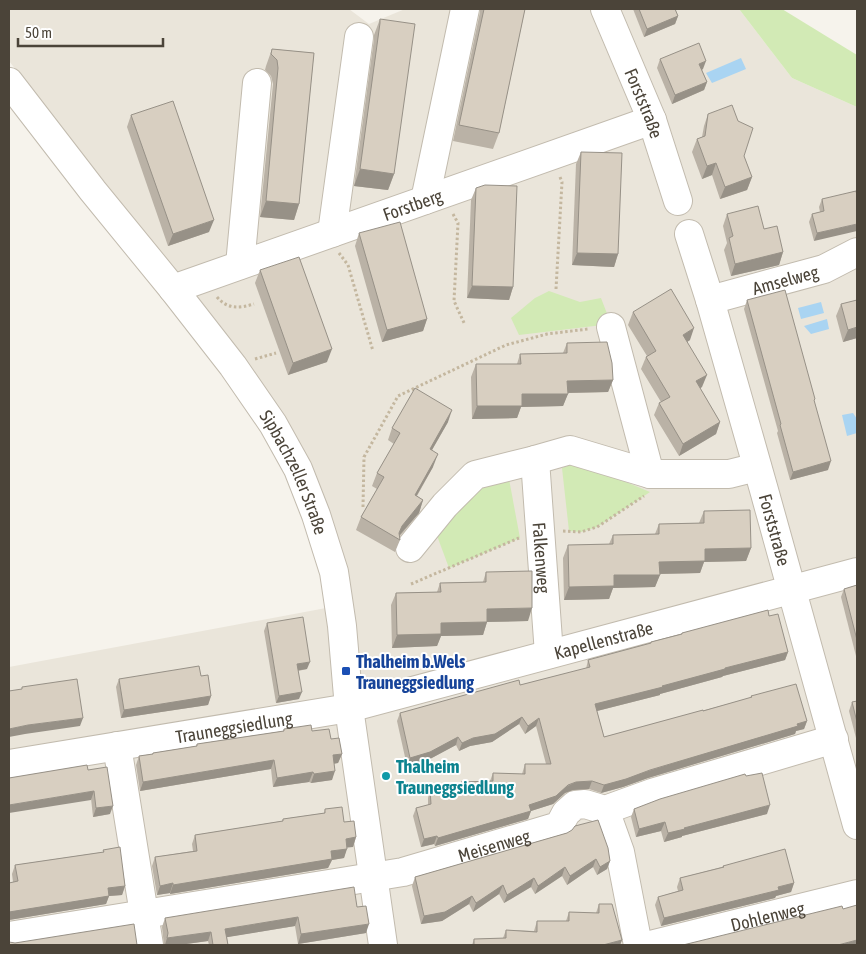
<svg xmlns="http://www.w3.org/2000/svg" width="866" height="954" font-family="'Asap Condensed',sans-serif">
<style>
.residential{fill:#eae5da}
.green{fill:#d2eab5}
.water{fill:#a9d4f2}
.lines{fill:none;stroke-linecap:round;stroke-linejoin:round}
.minor-casing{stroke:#c2bbae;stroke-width:30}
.path{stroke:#c4b79f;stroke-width:3;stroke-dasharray:2.5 2.5;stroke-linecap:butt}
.minor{stroke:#fff;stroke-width:28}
.wall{fill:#bab2a6}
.shaded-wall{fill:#979187}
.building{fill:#d8cfc1;stroke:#979187}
.transit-dot{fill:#1a4fb4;stroke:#fff;stroke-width:2}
.culture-dot{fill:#0f9aa8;stroke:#fff;stroke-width:2}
.labels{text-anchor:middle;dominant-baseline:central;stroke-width:4;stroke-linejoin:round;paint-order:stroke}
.street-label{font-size:18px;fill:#4b4439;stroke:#fff}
.transit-label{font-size:18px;font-weight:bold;fill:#164399;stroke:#fff;text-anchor:start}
.culture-label{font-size:18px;font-weight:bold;fill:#0d838f;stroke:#fff;text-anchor:start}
</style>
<rect width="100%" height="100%" fill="#f6f3ec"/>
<path class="residential" d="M 9,9 L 349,9 L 369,24 L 405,9 L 739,9 L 792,78 L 857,107 L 857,945 L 9,945 L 9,667 L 326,608 L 333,530 L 292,430 L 176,272 L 9,61 Z"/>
<g class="green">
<path d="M 739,9 L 782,9 L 857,55 L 857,107 L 792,78 Z"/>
<path d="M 549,291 L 580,302 L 601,298 L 611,324 L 519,335 L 511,318 L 535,298 Z"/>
<path d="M 578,462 L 650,492 L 597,527 L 581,532 L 569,531 L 562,468 Z"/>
<path d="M 509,479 L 520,538 L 449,568 L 436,533 L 484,485 Z"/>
</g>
<g class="water">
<path d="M 741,58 L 746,69 L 712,83 L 706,73 Z"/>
<path d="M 821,302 L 824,313 L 801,319 L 798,308 Z"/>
<path d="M 827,319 L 829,329 L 811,334 L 804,326 Z"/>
<path d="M 853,413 L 857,419 L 857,433 L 847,436 L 842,415 Z"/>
</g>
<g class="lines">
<defs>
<g id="minor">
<path id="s1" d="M 605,9 L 652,120 L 678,201"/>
<path id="s2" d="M 9,82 L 93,191 L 173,289 L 233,366 L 273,424 L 298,469 L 316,515 L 334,572 L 342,626 L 349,708 L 383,945"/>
<path d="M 425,200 L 465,9"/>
<path d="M 332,233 L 359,37"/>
<path id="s3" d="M 689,234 L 710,300 L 764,490 L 857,825"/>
<path d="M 240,265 L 257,83"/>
<path id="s4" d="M 173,289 L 652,120"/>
<path id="s5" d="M 710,300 L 824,269 L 857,252"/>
<path d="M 611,327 L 650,474"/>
<path id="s6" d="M 535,460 L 549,654"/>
<path d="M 410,548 L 445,505 L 475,475 L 535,460 L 570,450 L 650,474 L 729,474 L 757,467"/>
<path d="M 117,746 L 149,945"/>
<path id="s7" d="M 9,764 L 349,708 L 857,572"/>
<path d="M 605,810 L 620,852 L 638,945"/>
<path id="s8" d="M 9,936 L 403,872 L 559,826 L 566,813 L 575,805 L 585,804 L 605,810 L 652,793 L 834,739"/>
<path id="s9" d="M 650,945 L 857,894"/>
</g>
</defs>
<use href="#minor" class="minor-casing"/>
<g class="path">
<path d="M 453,214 L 458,223 L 454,301 L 465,325"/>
<path d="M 339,253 L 348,265 L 373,351"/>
<path d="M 556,289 L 562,182 L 560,177"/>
<path d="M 217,297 C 228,310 240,308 254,304"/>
<path d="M 255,359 L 276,353"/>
<path d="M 363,507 L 364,457 L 398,396 L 506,345 L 547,334 L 588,329"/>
<path d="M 563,531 L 581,532 L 597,527 L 644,496"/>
<path d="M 411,584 L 519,538"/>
</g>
<use href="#minor" class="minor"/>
</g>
<g class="wall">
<path d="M 480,9 L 525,9 L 499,133 L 493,149 L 453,141 L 480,12 Z"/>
<path d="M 633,9 L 675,9 L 678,16 L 675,24 L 644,37 Z"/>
<path d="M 380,19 L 394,174 L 388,190 L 354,186 L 374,39 L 374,35 Z"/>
<path d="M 272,49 L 314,53 L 299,204 L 294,220 L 260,217 L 273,84 L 271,76 L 265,70 L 266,66 Z"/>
<path d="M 660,59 L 703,69 L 702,70 L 707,82 L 704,90 L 672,104 L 657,68 Z"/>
<path d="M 708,114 L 744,156 L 752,177 L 747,190 L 720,199 L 712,175 L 702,179 L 692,152 L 697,139 L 702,137 L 704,126 Z"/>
<path d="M 131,115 L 209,232 L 168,246 L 127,127 Z"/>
<path d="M 581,152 L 618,254 L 614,267 L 572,265 L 576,164 Z"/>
<path d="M 476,188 L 513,287 L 509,300 L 467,298 L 471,200 Z"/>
<path d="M 857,196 L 814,241 L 809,222 L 812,214 L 820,212 L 819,207 L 822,199 Z"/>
<path d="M 727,214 L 783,252 L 779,265 L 731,276 L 724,250 L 727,243 L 723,226 Z"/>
<path d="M 359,233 L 427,319 L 423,331 L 382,342 L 355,246 Z"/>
<path d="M 260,270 L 327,362 L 288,375 L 255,283 Z"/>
<path d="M 747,300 L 814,402 L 828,470 L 790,480 L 777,433 L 778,431 L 744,309 Z"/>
<path d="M 841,304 L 857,338 L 843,342 L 836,316 Z"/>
<path d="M 633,312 L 690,340 L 687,342 L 702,387 L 700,388 L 720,422 L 716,434 L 679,456 L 654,415 L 659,403 L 661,402 L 641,369 L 646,357 L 647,356 L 628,325 Z"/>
<path d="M 567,343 L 613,380 L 608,392 L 568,393 L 563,406 L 521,407 L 517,418 L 472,419 L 471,377 L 476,364 L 517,364 L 520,354 L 563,353 Z"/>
<path d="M 448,422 L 432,450 L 433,467 L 417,496 L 423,500 L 419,513 L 400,536 L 400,540 L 395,552 L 356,530 L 361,517 L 377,489 L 372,486 L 377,473 L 394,444 L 388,440 L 392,428 Z"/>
<path d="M 704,511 L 751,548 L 746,561 L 704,562 L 700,573 L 660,574 L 655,587 L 613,588 L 609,599 L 564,600 L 563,558 L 568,545 L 609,544 L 613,535 L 655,534 L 659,524 L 699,523 Z"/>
<path d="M 486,572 L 528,621 L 487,622 L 483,635 L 441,636 L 437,646 L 392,648 L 391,605 L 396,593 L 437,592 L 440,583 L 483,582 Z"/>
<path d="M 857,585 L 857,660 L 841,597 L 844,589 Z"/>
<path d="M 769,616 L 788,652 L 785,660 L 723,676 L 722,677 L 660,694 L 660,695 L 597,711 L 604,737 L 750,698 L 751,696 L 807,721 L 804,729 L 796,731 L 795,734 L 648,778 L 623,787 L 601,793 L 589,789 L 573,790 L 565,793 L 553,804 L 531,811 L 528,819 L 435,846 L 434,844 L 421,847 L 413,816 L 416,808 L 428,805 L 428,798 L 430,790 L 458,789 L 461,782 L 490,781 L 493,773 L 522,774 L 525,764 L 546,764 L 536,726 L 525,734 L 519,724 L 492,742 L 470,746 L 459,751 L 456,745 L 428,760 L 407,766 L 397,721 L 400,713 L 520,685 L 586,669 L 588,660 L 650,643 L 651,642 L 681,634 L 682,633 Z"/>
<path d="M 267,623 L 307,669 L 298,671 L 299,699 L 276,703 L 264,631 Z"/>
<path d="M 201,676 L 211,696 L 208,705 L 121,718 L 116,687 L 119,679 Z"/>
<path d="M 857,701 L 857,738 L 856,738 L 849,711 L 852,702 Z"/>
<path d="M 284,729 L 312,731 L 331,739 L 342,754 L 338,763 L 334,764 L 332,780 L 311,783 L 309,782 L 273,787 L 271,769 L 140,791 L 136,765 L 139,756 L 152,754 L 153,753 L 196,746 L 197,744 L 283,731 Z"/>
<path d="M 88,770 L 110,814 L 93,817 Z"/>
<path d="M 746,776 L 767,814 L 682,836 L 682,837 L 664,842 L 661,831 L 636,837 L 631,817 L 634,809 Z"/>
<path d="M 325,809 L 344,822 L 356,837 L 353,847 L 347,847 L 344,858 L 332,860 L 328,868 L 170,894 L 170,893 L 157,895 L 152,866 L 155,857 L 193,851 L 192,844 L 195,835 L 282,821 L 283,819 L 324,813 Z"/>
<path d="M 567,833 L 610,861 L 607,869 L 597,875 L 593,867 L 567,885 L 562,876 L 535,894 L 531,887 L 504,903 L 499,894 L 473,912 L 469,904 L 442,921 L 421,924 L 412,886 L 415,877 Z"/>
<path d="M 103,850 L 125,886 L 122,895 L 109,896 L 106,904 L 9,920 L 9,883 L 13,882 L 12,874 L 15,865 L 103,852 Z"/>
<path d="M 723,866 L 794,883 L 791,892 L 776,896 L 775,898 L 661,926 L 655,905 L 658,897 L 678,891 L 677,887 L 680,878 L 722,867 Z"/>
<path d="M 599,904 L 622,940 L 620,945 L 472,945 L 474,939 L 503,938 L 506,930 L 534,931 L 537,921 L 566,921 L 569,912 L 596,913 Z"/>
<path d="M 357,907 L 366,933 L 298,944 L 295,926 L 227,937 L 228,945 L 209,945 L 208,941 L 179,945 L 164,945 L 162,927 L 165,918 Z"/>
</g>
<g class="shaded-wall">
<path d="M 678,16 L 675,24 L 644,37 L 647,29 Z"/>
<path d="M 706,61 L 703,69 L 696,72 L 699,64 Z"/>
<path d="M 707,82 L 704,90 L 672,104 L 675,95 Z"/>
<path d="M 716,163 L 712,175 L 702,179 L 707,166 Z"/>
<path d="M 360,169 L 394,174 L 388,190 L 354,186 Z"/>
<path d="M 752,177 L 747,190 L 720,199 L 725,187 Z"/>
<path d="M 266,201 L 299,204 L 294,220 L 260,217 Z"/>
<path d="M 214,220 L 209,232 L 168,246 L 173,234 Z"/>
<path d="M 857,224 L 857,231 L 814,241 L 817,233 Z"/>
<path d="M 783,252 L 779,265 L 731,276 L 735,264 Z"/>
<path d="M 577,253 L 618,254 L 614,267 L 572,265 Z"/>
<path d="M 472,286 L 513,287 L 509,300 L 467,298 Z"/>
<path d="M 427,319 L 423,331 L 382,342 L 387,330 Z"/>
<path d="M 857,327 L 857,338 L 843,342 L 848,330 Z"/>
<path d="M 694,328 L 690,340 L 679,347 L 683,335 Z"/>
<path d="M 332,349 L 327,362 L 288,375 L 293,363 Z"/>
<path d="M 707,375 L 702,387 L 691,394 L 696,381 Z"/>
<path d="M 613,380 L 608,392 L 563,393 L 567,381 Z"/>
<path d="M 522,394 L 568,394 L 563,406 L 521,407 L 517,418 L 472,419 L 477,406 Z"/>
<path d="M 452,410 L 448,422 L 425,462 L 430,449 Z"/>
<path d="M 720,422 L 716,434 L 679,456 L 683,444 Z"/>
<path d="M 438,454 L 433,467 L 410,507 L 415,495 Z"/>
<path d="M 831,461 L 828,470 L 790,480 L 793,472 Z"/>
<path d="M 423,500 L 419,513 L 397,538 L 402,526 Z"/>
<path d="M 751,548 L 746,561 L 704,562 L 700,573 L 655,574 L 659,562 L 705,549 Z"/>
<path d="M 614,575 L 660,575 L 655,587 L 613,588 L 609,599 L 564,600 L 569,587 Z"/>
<path d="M 532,608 L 528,621 L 483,622 L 487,609 Z"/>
<path d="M 487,622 L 483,635 L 441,636 L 437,646 L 392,648 L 397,635 L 441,623 Z"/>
<path d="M 788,652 L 785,660 L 723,676 L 722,677 L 660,694 L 660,695 L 593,712 L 595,704 L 662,686 L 725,668 Z"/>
<path d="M 310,662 L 307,669 L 294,671 L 297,664 Z"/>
<path d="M 302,692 L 299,699 L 276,703 L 279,696 Z"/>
<path d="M 211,696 L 208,705 L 121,718 L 124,710 Z"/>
<path d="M 522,717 L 519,724 L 492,742 L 470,746 L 459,751 L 462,743 Z"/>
<path d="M 83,718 L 80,726 L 25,734 L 9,737 L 9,729 L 28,725 Z"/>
<path d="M 539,718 L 536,726 L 525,734 L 528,726 Z"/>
<path d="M 807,721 L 804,729 L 796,731 L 795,734 L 648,778 L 623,787 L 601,793 L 604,785 Z"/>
<path d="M 458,737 L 456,745 L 428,760 L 407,766 L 410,758 Z"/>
<path d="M 342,754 L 338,763 L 329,764 L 333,755 Z"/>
<path d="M 274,760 L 271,769 L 140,791 L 143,782 Z"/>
<path d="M 335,771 L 332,780 L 311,783 L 314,774 Z"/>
<path d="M 313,772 L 309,782 L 273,787 L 277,778 Z"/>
<path d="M 592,781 L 589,789 L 573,790 L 565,793 L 553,804 L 531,811 L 528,819 L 435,846 L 438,838 L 529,805 L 576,782 Z"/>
<path d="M 94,791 L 91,800 L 9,813 L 9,805 Z"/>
<path d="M 770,805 L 767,814 L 682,836 L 682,837 L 664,842 L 668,833 L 684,828 Z"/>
<path d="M 113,806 L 110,814 L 93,817 L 96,808 Z"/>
<path d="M 665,822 L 661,831 L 636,837 L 639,829 Z"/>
<path d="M 437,836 L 434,844 L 421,847 L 424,839 Z"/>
<path d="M 356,837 L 353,847 L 343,848 L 346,839 Z"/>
<path d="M 347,849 L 344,858 L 332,860 L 328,868 L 170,894 L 173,885 L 331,851 Z"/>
<path d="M 596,859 L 593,867 L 567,885 L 570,876 Z"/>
<path d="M 610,861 L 607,869 L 597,875 L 600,867 Z"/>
<path d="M 565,867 L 562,876 L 535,894 L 538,886 Z"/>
<path d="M 534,878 L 531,887 L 504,903 L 507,895 Z"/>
<path d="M 173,883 L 170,893 L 157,895 L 160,886 Z"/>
<path d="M 794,883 L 791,892 L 776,896 L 775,898 L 661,926 L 664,918 Z"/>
<path d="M 503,885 L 499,894 L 473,912 L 476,903 Z"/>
<path d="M 125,886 L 122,895 L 109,896 L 106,904 L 9,920 L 9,912 L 108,888 Z"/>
<path d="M 472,896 L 469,904 L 442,921 L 421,924 L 424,916 Z"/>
<path d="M 298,917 L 295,926 L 222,938 L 225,929 Z"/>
<path d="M 369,924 L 366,933 L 298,944 L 301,934 Z"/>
<path d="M 211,932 L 208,941 L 179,945 L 165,945 L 167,938 Z"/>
<path d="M 622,940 L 620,945 L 603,945 Z"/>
<path d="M 857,940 L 857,945 L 838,945 Z"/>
</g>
<g class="building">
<path d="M 484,9 L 525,9 L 499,133 L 459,125 Z"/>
<path d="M 639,9 L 675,9 L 678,16 L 647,29 Z"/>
<path d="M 380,19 L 415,24 L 394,174 L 360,169 L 380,23 Z"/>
<path d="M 699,43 L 706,61 L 699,64 L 707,82 L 675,95 L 660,59 Z"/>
<path d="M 272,49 L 314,53 L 299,204 L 266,201 L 278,68 L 277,60 L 271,54 Z"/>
<path d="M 173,101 L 214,220 L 173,234 L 131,115 Z"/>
<path d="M 732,105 L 738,121 L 753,128 L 744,156 L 752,177 L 725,187 L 716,163 L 707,166 L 697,139 L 705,136 L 708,114 Z"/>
<path d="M 581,152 L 622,153 L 618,254 L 577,253 Z"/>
<path d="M 485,185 L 517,186 L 513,287 L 472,286 L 476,188 Z"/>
<path d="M 856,191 L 857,196 L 857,224 L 817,233 L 812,214 L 824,211 L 822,199 Z"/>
<path d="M 758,206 L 764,229 L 777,226 L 783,252 L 735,264 L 729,238 L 733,236 L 727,214 Z"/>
<path d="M 400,222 L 427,319 L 387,330 L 359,233 Z"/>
<path d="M 299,257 L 332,349 L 293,363 L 260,270 Z"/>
<path d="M 671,289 L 694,328 L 683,335 L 707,375 L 696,381 L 720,422 L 683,444 L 659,403 L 670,397 L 646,357 L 656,351 L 633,312 Z"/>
<path d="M 785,290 L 815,399 L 814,400 L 831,461 L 793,472 L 780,425 L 781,424 L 747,300 Z"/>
<path d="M 857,300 L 857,327 L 848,330 L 841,304 Z"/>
<path d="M 607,342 L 612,363 L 613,380 L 567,381 L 568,394 L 522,394 L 522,406 L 477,406 L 476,364 L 521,364 L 520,354 L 567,353 L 567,343 Z"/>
<path d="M 415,388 L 452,410 L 430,449 L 438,454 L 415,495 L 423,500 L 402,526 L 399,533 L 400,540 L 361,517 L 384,477 L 377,473 L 400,433 L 392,428 Z"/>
<path d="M 750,510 L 751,548 L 705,549 L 705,561 L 659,562 L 660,575 L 614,575 L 614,586 L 569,587 L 568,545 L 613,544 L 613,535 L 659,534 L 659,524 L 704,523 L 704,511 Z"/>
<path d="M 532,571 L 532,608 L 487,609 L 487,622 L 441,623 L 441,634 L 397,635 L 396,593 L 441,592 L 440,583 L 486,582 L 486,572 Z"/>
<path d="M 857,585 L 857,640 L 844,589 Z"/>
<path d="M 768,610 L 769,616 L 778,614 L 788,652 L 725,668 L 725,669 L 662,686 L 663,687 L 595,704 L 604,737 L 703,710 L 703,711 L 752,697 L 751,696 L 796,684 L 807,721 L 797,724 L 798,726 L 650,770 L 626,779 L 604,785 L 592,781 L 576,782 L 568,785 L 556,796 L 529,805 L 531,811 L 438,838 L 437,836 L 424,839 L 416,808 L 431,804 L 430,790 L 462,789 L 461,782 L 493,781 L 493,773 L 525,774 L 525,764 L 551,764 L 539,718 L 528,726 L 522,717 L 495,734 L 473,738 L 462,743 L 458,737 L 430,752 L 410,758 L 400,713 L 519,680 L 520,685 L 590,667 L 588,660 L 651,643 L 651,642 L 682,634 L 682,633 Z"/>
<path d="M 303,617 L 310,662 L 297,664 L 302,692 L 279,696 L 267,623 Z"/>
<path d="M 199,666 L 201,676 L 208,675 L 211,696 L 124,710 L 119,679 Z"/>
<path d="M 77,679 L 83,718 L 28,725 L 9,729 L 9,691 L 22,689 L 22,687 Z"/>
<path d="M 857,701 L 857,722 L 852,702 Z"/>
<path d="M 311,725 L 312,731 L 329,729 L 331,739 L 339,738 L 342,754 L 333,755 L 335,771 L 314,774 L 313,772 L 277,778 L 274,760 L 143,782 L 139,756 L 153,754 L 153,753 L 197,746 L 197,744 L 284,731 L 284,729 Z"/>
<path d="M 87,765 L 88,770 L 107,767 L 113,806 L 96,808 L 94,791 L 9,805 L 9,778 Z"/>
<path d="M 762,773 L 770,805 L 684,828 L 685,829 L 668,833 L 665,822 L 639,829 L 634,809 L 660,799 L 745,774 L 746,776 Z"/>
<path d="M 342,807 L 344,822 L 354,821 L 356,837 L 346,839 L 347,849 L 331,851 L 332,859 L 173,885 L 173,883 L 160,886 L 155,857 L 197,851 L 195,835 L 283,821 L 283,819 L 325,813 L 325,809 Z"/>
<path d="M 598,820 L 608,848 L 610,861 L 600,867 L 596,859 L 570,876 L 565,867 L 538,886 L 534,878 L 507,895 L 503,885 L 476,903 L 472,896 L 445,912 L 424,916 L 415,877 L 567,833 L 572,830 L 575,826 Z"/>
<path d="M 120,847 L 125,886 L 108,888 L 109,896 L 9,912 L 9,883 L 18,881 L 15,865 L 104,852 L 103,850 Z"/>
<path d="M 785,849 L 794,883 L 778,887 L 779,890 L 664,918 L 658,897 L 683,890 L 680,878 L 724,867 L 723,866 Z"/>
<path d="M 354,887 L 357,907 L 366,906 L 369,924 L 301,934 L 298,917 L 225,929 L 228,945 L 213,945 L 211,932 L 167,938 L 168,933 L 165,918 Z"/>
<path d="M 599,904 L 612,904 L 622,940 L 603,945 L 474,945 L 474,939 L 506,938 L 506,930 L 537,932 L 537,921 L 569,921 L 569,912 L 599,913 Z"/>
<path d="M 857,905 L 857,940 L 838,945 L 683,945 L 842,906 L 843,909 Z"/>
<path d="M 134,924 L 137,945 L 9,945 L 9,942 L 15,943 Z"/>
</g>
<rect class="transit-dot" x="341" y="666" width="10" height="10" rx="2.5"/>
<circle class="culture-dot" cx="386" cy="776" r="5"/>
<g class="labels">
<g class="street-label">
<text stroke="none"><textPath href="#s1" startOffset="102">Forststraße</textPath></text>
<text stroke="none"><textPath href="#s4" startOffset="254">Forstberg</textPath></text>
<text stroke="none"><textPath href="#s5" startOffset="78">Amselweg</textPath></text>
<text stroke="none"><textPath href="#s2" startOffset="485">Sipbachzeller Straße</textPath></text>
<text stroke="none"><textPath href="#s3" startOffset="308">Forststraße</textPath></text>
<text stroke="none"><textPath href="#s6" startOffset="98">Falkenweg</textPath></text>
<text stroke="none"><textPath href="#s7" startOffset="608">Kapellenstraße</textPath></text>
<text stroke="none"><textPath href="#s7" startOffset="228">Trauneggsiedlung</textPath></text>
<text stroke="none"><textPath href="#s8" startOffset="494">Meisenweg</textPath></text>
<text stroke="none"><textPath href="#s9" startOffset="121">Dohlenweg</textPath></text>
</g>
<g class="transit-label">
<text x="356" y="661">Thalheim b.Wels<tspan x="356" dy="21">Trauneggsiedlung</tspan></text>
</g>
<g class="culture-label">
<text x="396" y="766">Thalheim<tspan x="396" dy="21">Trauneggsiedlung</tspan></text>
</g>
</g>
<rect width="866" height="954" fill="none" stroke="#4b4439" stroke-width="20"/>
<path d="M18 38v8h145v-8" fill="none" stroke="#4b4439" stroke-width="2.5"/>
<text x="25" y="38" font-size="15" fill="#4b4439" stroke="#ffffff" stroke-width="4" paint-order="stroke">50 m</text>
</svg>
